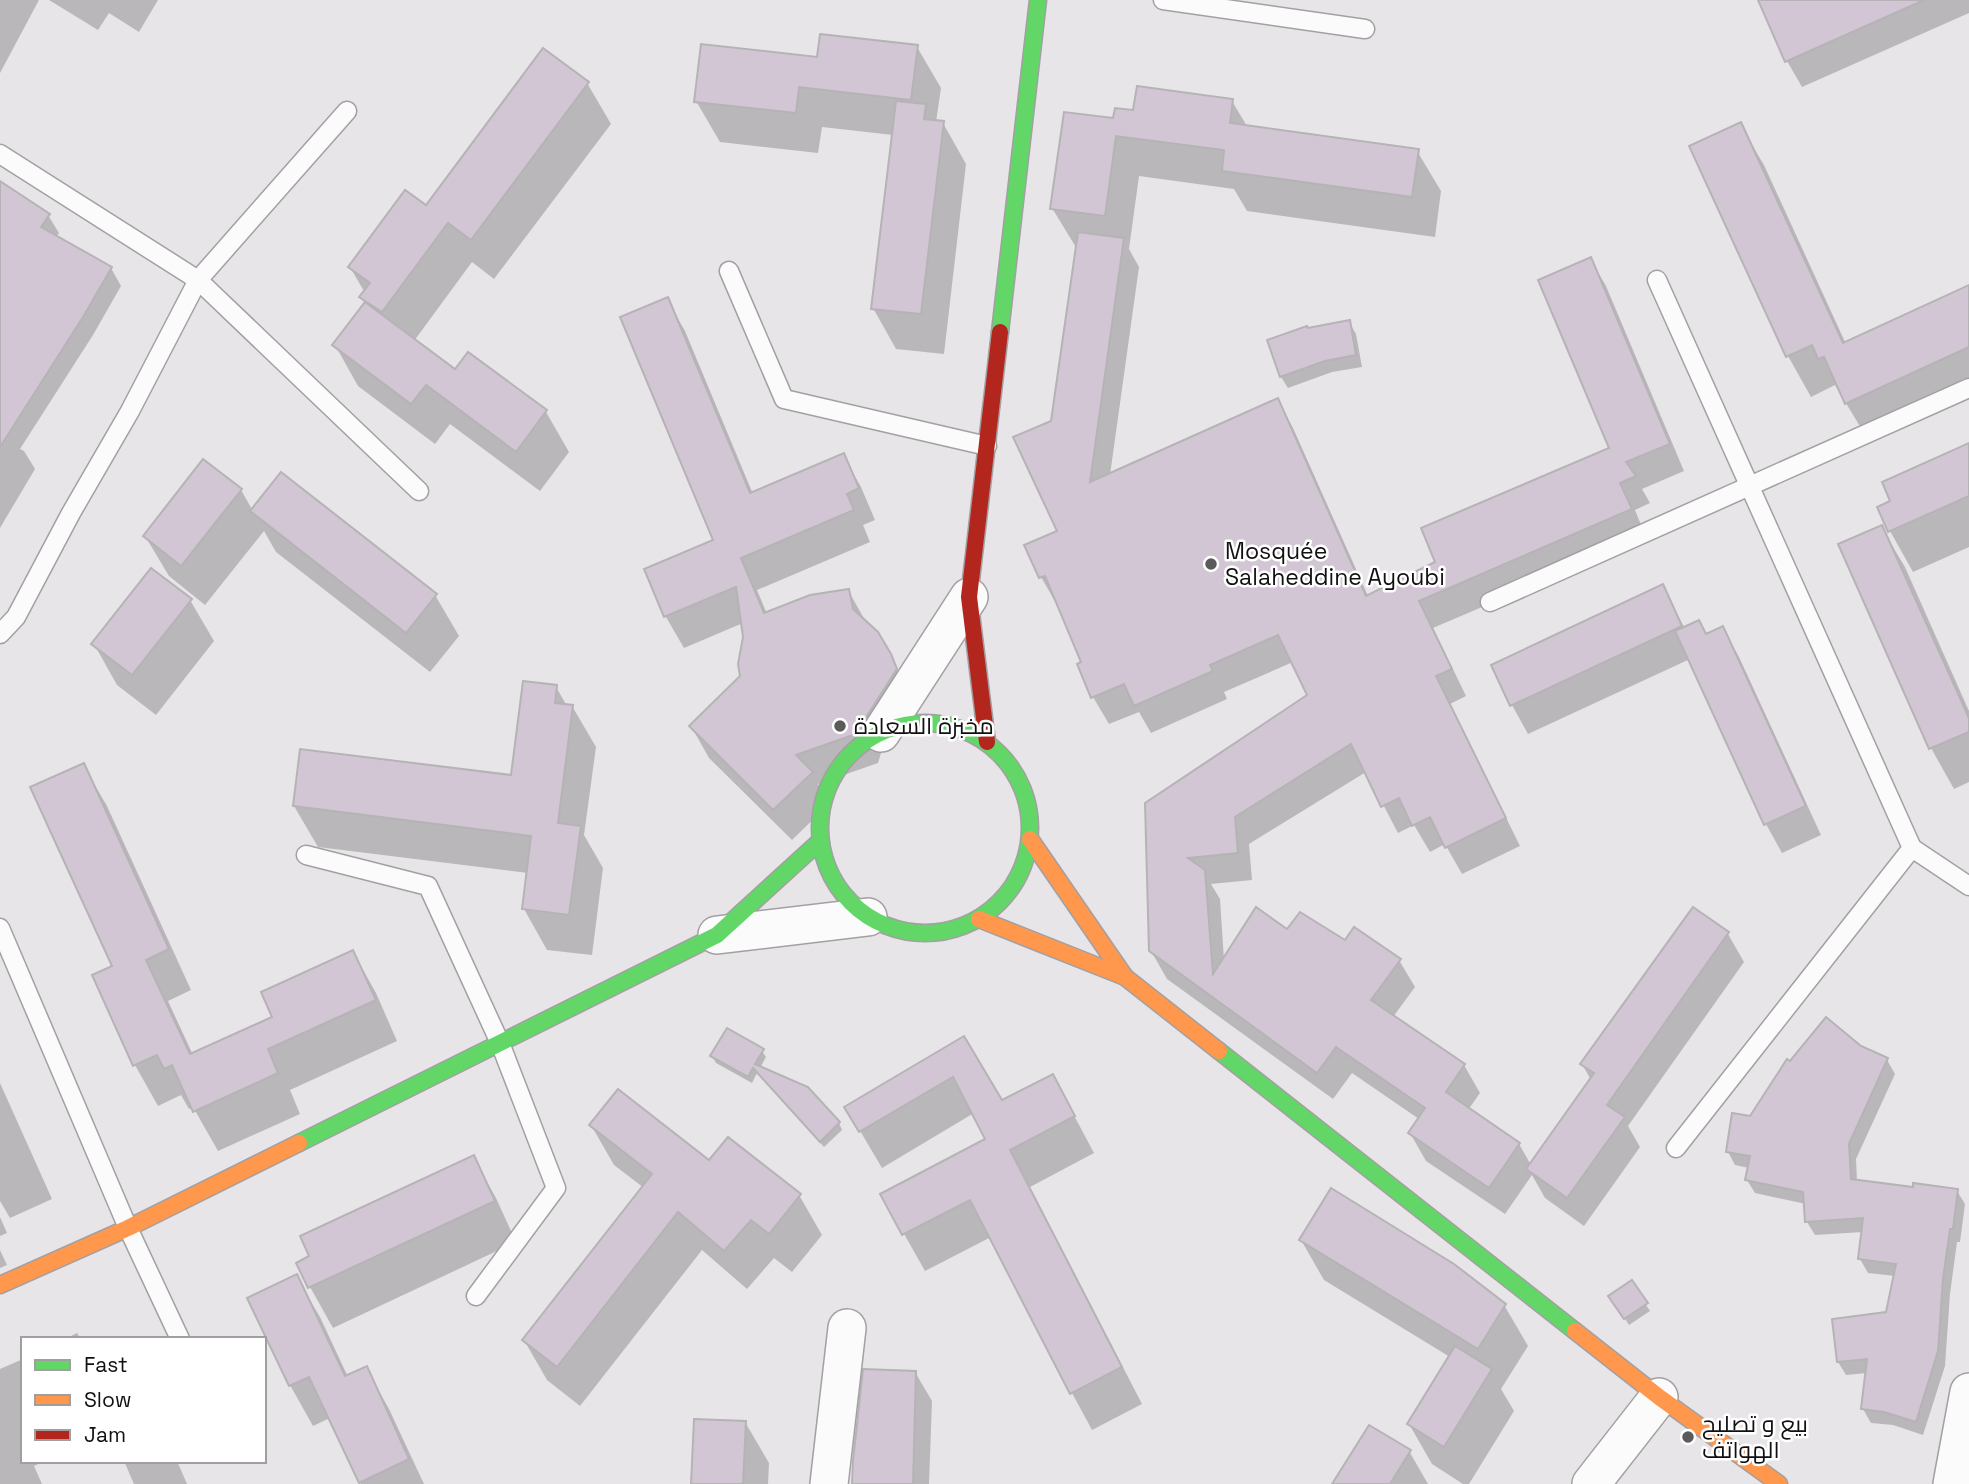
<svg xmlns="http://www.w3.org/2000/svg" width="1969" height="1484" font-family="'Space Grotesk',Cairo,sans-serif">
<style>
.shadow{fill:#0003}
.building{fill:#d2c6d4;stroke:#b5b3b5;stroke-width:2}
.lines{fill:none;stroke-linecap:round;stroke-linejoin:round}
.lane-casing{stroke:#a2a0a2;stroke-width:21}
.street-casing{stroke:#a2a0a2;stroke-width:40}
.fast-casing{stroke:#a2a0a2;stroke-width:19}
.slow-casing{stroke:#a2a0a2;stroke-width:19}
.jam-casing{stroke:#a2a0a2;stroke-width:19}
.lane{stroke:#fcfbfc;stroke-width:18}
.street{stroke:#fcfbfc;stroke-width:37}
.fast{stroke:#63d668;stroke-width:16}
.slow{stroke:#ff974d;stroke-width:16}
.jam{stroke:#b3261e;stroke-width:16}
.poi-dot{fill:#5c5b5c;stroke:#fff;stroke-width:2.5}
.labels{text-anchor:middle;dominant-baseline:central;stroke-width:5;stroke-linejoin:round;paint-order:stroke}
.poi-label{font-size:23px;fill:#111011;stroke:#fff;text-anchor:start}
</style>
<rect width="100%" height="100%" fill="#e8e5e8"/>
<g class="shadow">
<path d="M 0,0 L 39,0 L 0,73 Z"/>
<path d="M 49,0 L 158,0 L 139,32 L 109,13 L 98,30 Z"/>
<path d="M 1760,0 L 1969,0 L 1969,13 L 1802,87 L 1787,61 Z"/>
<path d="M 917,47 L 941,88 L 936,122 L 943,123 L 966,164 L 944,354 L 896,349 L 873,308 L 893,135 L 822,127 L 818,153 L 720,142 L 696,101 L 818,59 Z"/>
<path d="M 587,83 L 611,124 L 494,279 L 472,262 L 414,341 L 455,372 L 546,412 L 569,452 L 540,491 L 450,424 L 435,444 L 358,386 L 335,345 L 365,304 L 361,297 L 365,293 L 350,267 Z"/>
<path d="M 1232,101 L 1248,128 L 1417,151 L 1441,191 L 1435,237 L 1247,211 L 1234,189 L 1139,176 L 1129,249 L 1139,267 L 1110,475 L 1278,401 L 1293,428 L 1368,596 L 1437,563 L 1611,448 L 1590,259 L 1606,286 L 1684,471 L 1642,489 L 1650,503 L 1635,510 L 1646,537 L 1433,628 L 1466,696 L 1450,704 L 1520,846 L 1462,874 L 1445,844 L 1430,852 L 1414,825 L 1398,833 L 1366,772 L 1249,844 L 1252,880 L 1211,884 L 1220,899 L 1224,960 L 1288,931 L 1346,943 L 1399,960 L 1415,987 L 1393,1017 L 1464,1065 L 1480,1093 L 1468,1110 L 1519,1144 L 1531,1165 L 1591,1080 L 1582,1064 L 1728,934 L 1744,962 L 1628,1126 L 1640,1147 L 1584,1226 L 1545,1198 L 1532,1175 L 1505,1214 L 1426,1161 L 1410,1133 L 1419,1119 L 1352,1073 L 1333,1099 L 1167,979 L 1151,951 L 1147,804 L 1310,696 L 1293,662 L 1224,692 L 1227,699 L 1151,733 L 1139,712 L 1109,724 L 1093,697 L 1083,663 L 1058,604 L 1057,605 L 1041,577 L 1027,546 L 1059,532 L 1052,422 L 1077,249 L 1052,208 L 1115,120 L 1134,112 Z"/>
<path d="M 1740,125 L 1764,165 L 1846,344 L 1969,287 L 1969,398 L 1870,443 L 1835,385 L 1811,397 L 1788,356 Z"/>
<path d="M 0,183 L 48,215 L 59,233 L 56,237 L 111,268 L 121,286 L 93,335 L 20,449 L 24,451 L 35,469 L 0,528 Z"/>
<path d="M 667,300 L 685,331 L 753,494 L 843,456 L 861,487 L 875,520 L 863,525 L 870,542 L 757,590 L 767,614 L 848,590 L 866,622 L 889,654 L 914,702 L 881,753 L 878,763 L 818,784 L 829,804 L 792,840 L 709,758 L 691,726 L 742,676 L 745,637 L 743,623 L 684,648 L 666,617 L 647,570 L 715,541 Z"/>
<path d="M 1349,322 L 1356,334 L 1362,367 L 1332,372 L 1288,388 L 1281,377 L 1269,341 L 1308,330 Z"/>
<path d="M 1969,444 L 1969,547 L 1913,572 L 1890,531 L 1880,508 L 1893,502 Z"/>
<path d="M 241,490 L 253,511 L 435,595 L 459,636 L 430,672 L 276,552 L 264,531 L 205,605 L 169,576 L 145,536 Z"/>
<path d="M 1881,527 L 1905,567 L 1969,711 L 1969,782 L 1954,789 L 1931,748 Z"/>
<path d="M 1663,587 L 1685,629 L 1706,636 L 1722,628 L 1739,657 L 1821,835 L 1782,853 L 1766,824 L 1690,659 L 1528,734 L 1512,705 Z"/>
<path d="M 190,600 L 214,641 L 156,715 L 117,685 L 94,644 Z"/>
<path d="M 556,687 L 567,706 L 572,706 L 596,747 L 584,835 L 603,868 L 592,955 L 547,950 L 524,909 L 528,873 L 318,847 L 294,806 L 513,777 Z"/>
<path d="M 83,765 L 107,806 L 191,990 L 168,1001 L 193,1055 L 275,1018 L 353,952 L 376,993 L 397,1041 L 290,1090 L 300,1114 L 218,1151 L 193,1107 L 189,1109 L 181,1095 L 158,1106 L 135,1065 L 94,975 L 114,967 Z"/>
<path d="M 963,1038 L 1002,1103 L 1053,1076 L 1094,1153 L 1030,1187 L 1142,1404 L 1092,1430 L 1072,1393 L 991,1237 L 925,1271 L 882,1195 L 988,1139 L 974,1113 L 882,1168 L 846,1107 Z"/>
<path d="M 1860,1047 L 1887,1060 L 1895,1074 L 1856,1159 L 1857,1181 L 1914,1189 L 1957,1191 L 1965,1204 L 1960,1242 L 1957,1242 L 1950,1294 L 1945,1366 L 1923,1435 L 1893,1425 L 1871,1423 L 1863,1409 L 1867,1373 L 1846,1375 L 1838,1362 L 1887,1314 L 1895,1276 L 1868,1273 L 1860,1259 L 1863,1232 L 1815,1235 L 1807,1222 L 1806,1204 L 1755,1193 L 1747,1180 L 1749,1168 L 1735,1165 L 1728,1152 L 1751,1118 Z"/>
<path d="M 762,1051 L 766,1057 L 760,1068 L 839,1123 L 842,1130 L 824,1147 L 757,1073 L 752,1083 L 716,1063 L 712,1056 Z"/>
<path d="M 0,1083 L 52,1199 L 10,1218 L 0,1201 Z"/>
<path d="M 591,1125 L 799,1195 L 822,1235 L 792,1272 L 774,1258 L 747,1289 L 702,1250 L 580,1406 L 547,1380 L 524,1340 L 644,1188 L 614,1165 Z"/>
<path d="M 473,1157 L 496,1198 L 516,1242 L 333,1328 L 310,1287 L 299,1263 Z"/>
<path d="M 0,1217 L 7,1233 L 0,1236 Z"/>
<path d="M 1301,1240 L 1504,1305 L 1528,1346 L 1501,1389 L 1514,1411 L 1469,1484 L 1463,1484 L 1432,1464 L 1409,1424 L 1450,1357 L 1324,1280 Z"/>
<path d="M 0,1250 L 7,1265 L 0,1268 Z"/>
<path d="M 296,1277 L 320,1317 L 348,1377 L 366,1368 L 389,1409 L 424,1484 L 361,1484 L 330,1418 L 313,1426 L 290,1385 Z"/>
<path d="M 1631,1283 L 1650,1311 L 1629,1325 L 1615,1303 Z"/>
<path d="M 77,1333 L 81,1339 L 65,1339 Z"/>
<path d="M 23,1359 L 23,1461 L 45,1461 L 34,1466 L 42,1484 L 0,1484 L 0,1369 Z"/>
<path d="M 915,1372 L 932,1401 L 929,1484 L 854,1484 Z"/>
<path d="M 745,1422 L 769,1463 L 768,1484 L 693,1484 Z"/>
<path d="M 1409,1451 L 1428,1484 L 1334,1484 Z"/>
<path d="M 124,1461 L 177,1461 L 187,1484 L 134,1484 Z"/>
</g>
<g class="building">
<path d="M 1758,0 L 1924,0 L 1785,62 Z"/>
<path d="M 820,34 L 918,45 L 911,100 L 799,87 L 796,113 L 694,102 L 701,44 L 817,57 Z"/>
<path d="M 543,48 L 589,82 L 471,240 L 448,223 L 382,312 L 359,297 L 370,283 L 348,267 L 405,190 L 426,205 Z"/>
<path d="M 1137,86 L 1233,99 L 1230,123 L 1419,149 L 1412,197 L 1222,171 L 1224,150 L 1116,136 L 1105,216 L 1050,209 L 1064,112 L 1113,118 L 1115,108 L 1133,110 Z"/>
<path d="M 896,101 L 926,104 L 924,119 L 944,121 L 921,314 L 871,309 Z"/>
<path d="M 1741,122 L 1843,343 L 1969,285 L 1969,347 L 1845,404 L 1824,357 L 1818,359 L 1812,345 L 1786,357 L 1689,146 Z"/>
<path d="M 0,181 L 50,214 L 41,227 L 112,267 L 83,317 L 0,447 Z"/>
<path d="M 1078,232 L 1124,238 L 1090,482 L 1278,398 L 1366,596 L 1435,562 L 1421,528 L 1609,448 L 1538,280 L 1591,257 L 1670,444 L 1626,462 L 1636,476 L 1620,483 L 1632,509 L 1419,601 L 1452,669 L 1436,676 L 1506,818 L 1445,848 L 1430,817 L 1412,826 L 1399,798 L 1381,807 L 1351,744 L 1235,817 L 1238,853 L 1188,858 L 1205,870 L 1213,974 L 1256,907 L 1287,929 L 1300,912 L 1345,940 L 1354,927 L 1401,959 L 1371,1000 L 1465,1064 L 1446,1092 L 1520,1143 L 1489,1188 L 1408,1133 L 1425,1108 L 1336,1047 L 1317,1073 L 1149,951 L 1145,803 L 1307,695 L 1278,635 L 1210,665 L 1213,671 L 1134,706 L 1124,684 L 1091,698 L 1077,664 L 1081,662 L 1045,576 L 1039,578 L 1024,545 L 1057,531 L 1013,437 L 1051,421 Z"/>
<path d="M 668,297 L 750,493 L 844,453 L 859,488 L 847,494 L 854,510 L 741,558 L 764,613 L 810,595 L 849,589 L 853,609 L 878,632 L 891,654 L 897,669 L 863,722 L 860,731 L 856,734 L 796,755 L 813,772 L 773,810 L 689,726 L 740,676 L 738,664 L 743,637 L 736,587 L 664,617 L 644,569 L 713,540 L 620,317 Z"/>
<path d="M 365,302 L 455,369 L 468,352 L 547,410 L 516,452 L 426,385 L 411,404 L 332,345 Z"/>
<path d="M 1350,320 L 1356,355 L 1325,361 L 1280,377 L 1267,340 L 1307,326 L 1308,328 Z"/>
<path d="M 1969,443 L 1969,496 L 1888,532 L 1877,507 L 1890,501 L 1882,482 Z"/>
<path d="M 203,459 L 242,489 L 181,566 L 143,536 Z"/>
<path d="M 281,472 L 437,594 L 406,633 L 250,511 Z"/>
<path d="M 1882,525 L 1969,718 L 1969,732 L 1929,749 L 1838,544 Z"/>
<path d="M 151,568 L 192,599 L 132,675 L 91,644 Z"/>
<path d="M 1663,584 L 1682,626 L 1510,706 L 1491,665 Z"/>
<path d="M 1699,620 L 1706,634 L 1723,626 L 1806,806 L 1764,825 L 1675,631 Z"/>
<path d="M 523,681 L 557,685 L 555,703 L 573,705 L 558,823 L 581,826 L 569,915 L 522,909 L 531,836 L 293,806 L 300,749 L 511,775 Z"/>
<path d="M 84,763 L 169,949 L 146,960 L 190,1054 L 272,1017 L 261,992 L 353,950 L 376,1000 L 268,1049 L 278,1073 L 193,1112 L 172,1065 L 164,1069 L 157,1055 L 133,1066 L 92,975 L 112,966 L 30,787 Z"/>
<path d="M 1693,907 L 1729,932 L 1607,1105 L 1625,1117 L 1567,1198 L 1526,1169 L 1594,1073 L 1580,1064 Z"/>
<path d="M 1826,1017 L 1861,1046 L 1888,1058 L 1849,1144 L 1851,1179 L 1913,1187 L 1913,1183 L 1958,1189 L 1953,1229 L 1950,1229 L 1943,1279 L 1938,1351 L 1916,1422 L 1884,1412 L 1861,1409 L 1867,1359 L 1837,1362 L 1832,1319 L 1886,1312 L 1896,1264 L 1858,1259 L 1863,1218 L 1805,1222 L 1803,1192 L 1745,1180 L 1750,1156 L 1726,1152 L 1732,1113 L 1750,1116 L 1787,1059 L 1790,1061 Z"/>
<path d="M 727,1028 L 764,1049 L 755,1064 L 808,1087 L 840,1122 L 820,1142 L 753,1068 L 748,1077 L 710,1056 Z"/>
<path d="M 964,1036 L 1002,1100 L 1053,1074 L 1075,1116 L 1010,1150 L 1122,1367 L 1070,1394 L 970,1200 L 902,1235 L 880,1194 L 985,1139 L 953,1077 L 859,1132 L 844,1107 Z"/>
<path d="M 618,1089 L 709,1160 L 728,1137 L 801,1194 L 769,1234 L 751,1220 L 724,1251 L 678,1212 L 557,1367 L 522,1340 L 652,1174 L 589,1125 Z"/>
<path d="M 474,1155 L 495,1201 L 308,1288 L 296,1263 L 309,1256 L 300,1236 Z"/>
<path d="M 1331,1188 L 1454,1264 L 1506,1304 L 1478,1349 L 1299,1240 Z"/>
<path d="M 297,1274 L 345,1376 L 367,1366 L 409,1459 L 359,1483 L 309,1377 L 289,1386 L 247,1298 Z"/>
<path d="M 1632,1280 L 1648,1303 L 1624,1319 L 1608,1296 Z"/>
<path d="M 1455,1346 L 1492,1369 L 1444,1447 L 1407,1424 Z"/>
<path d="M 863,1369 L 916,1371 L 913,1484 L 852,1484 L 853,1461 Z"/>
<path d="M 694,1419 L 746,1421 L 743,1484 L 691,1484 Z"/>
<path d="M 1369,1425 L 1411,1450 L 1390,1484 L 1332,1484 Z"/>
</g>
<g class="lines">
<defs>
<g id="lane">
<path d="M 1163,0 L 1365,29"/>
<path d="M 0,154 L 198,280 L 419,491"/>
<path d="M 729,271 L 784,399 L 987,446"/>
<path d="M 1657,280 L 1912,848 L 1676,1148"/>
<path d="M 1490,602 L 1969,388"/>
<path d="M 0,634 L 16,617 L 71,513 L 130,411 L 198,280 L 347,111"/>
<path d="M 1912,848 L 1969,886"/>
<path d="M 306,855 L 428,886 L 500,1043 L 556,1188 L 476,1296"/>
<path d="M 0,928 L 128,1228 L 180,1339"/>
</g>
<g id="street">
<path d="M 881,733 L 969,597"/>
<path d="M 717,935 L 868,917"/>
<path d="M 829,1484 L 847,1328"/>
<path d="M 1591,1484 L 1659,1397"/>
<path d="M 1952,1484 L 1969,1392"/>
</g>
<g id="fast">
<path d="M 1000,332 L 1038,0"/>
<circle cx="925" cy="828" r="105"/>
<path d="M 1219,1051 L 1575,1331"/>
<path d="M 299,1143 L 717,935 L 820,841"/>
</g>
<g id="slow">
<path d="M 1030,839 L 1125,977"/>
<path d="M 979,919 L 1125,977 L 1219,1051"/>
<path d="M 0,1285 L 128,1228 L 299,1143"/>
<path d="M 1575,1331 L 1659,1397 L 1779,1484"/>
</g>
<path id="jam" d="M 987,742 L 969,597 L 1000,332"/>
</defs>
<use href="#lane" class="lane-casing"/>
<use href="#street" class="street-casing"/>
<use href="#fast" class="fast-casing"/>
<use href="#slow" class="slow-casing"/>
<use href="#jam" class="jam-casing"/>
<use href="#lane" class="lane"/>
<use href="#street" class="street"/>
<use href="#fast" class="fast"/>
<use href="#slow" class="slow"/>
<use href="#jam" class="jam"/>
</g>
<g class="poi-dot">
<circle cx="1211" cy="564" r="7"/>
<circle cx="840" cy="726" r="7"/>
<circle cx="1688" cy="1437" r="7"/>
</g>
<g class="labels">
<g class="poi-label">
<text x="1225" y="551">Mosquée<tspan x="1225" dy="26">Salaheddine Ayoubi</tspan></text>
<text x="854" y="726">مخبزة السعادة</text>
<text x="1702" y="1424">بيع و تصليح<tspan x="1702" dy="26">الهواتف</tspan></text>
</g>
</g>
<rect x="21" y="1337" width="245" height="126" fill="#ffffff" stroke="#a09fa0" stroke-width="2"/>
<rect x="35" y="1360" width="35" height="10" fill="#63d668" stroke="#a09fa0" stroke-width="2"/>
<text x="84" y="1372" font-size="21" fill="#111011">Fast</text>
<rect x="35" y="1395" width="35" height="10" fill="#ff974d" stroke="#a09fa0" stroke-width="2"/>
<text x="84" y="1407" font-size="21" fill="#111011">Slow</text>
<rect x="35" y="1430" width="35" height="10" fill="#b3261e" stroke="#a09fa0" stroke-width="2"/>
<text x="84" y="1442" font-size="21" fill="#111011">Jam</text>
</svg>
